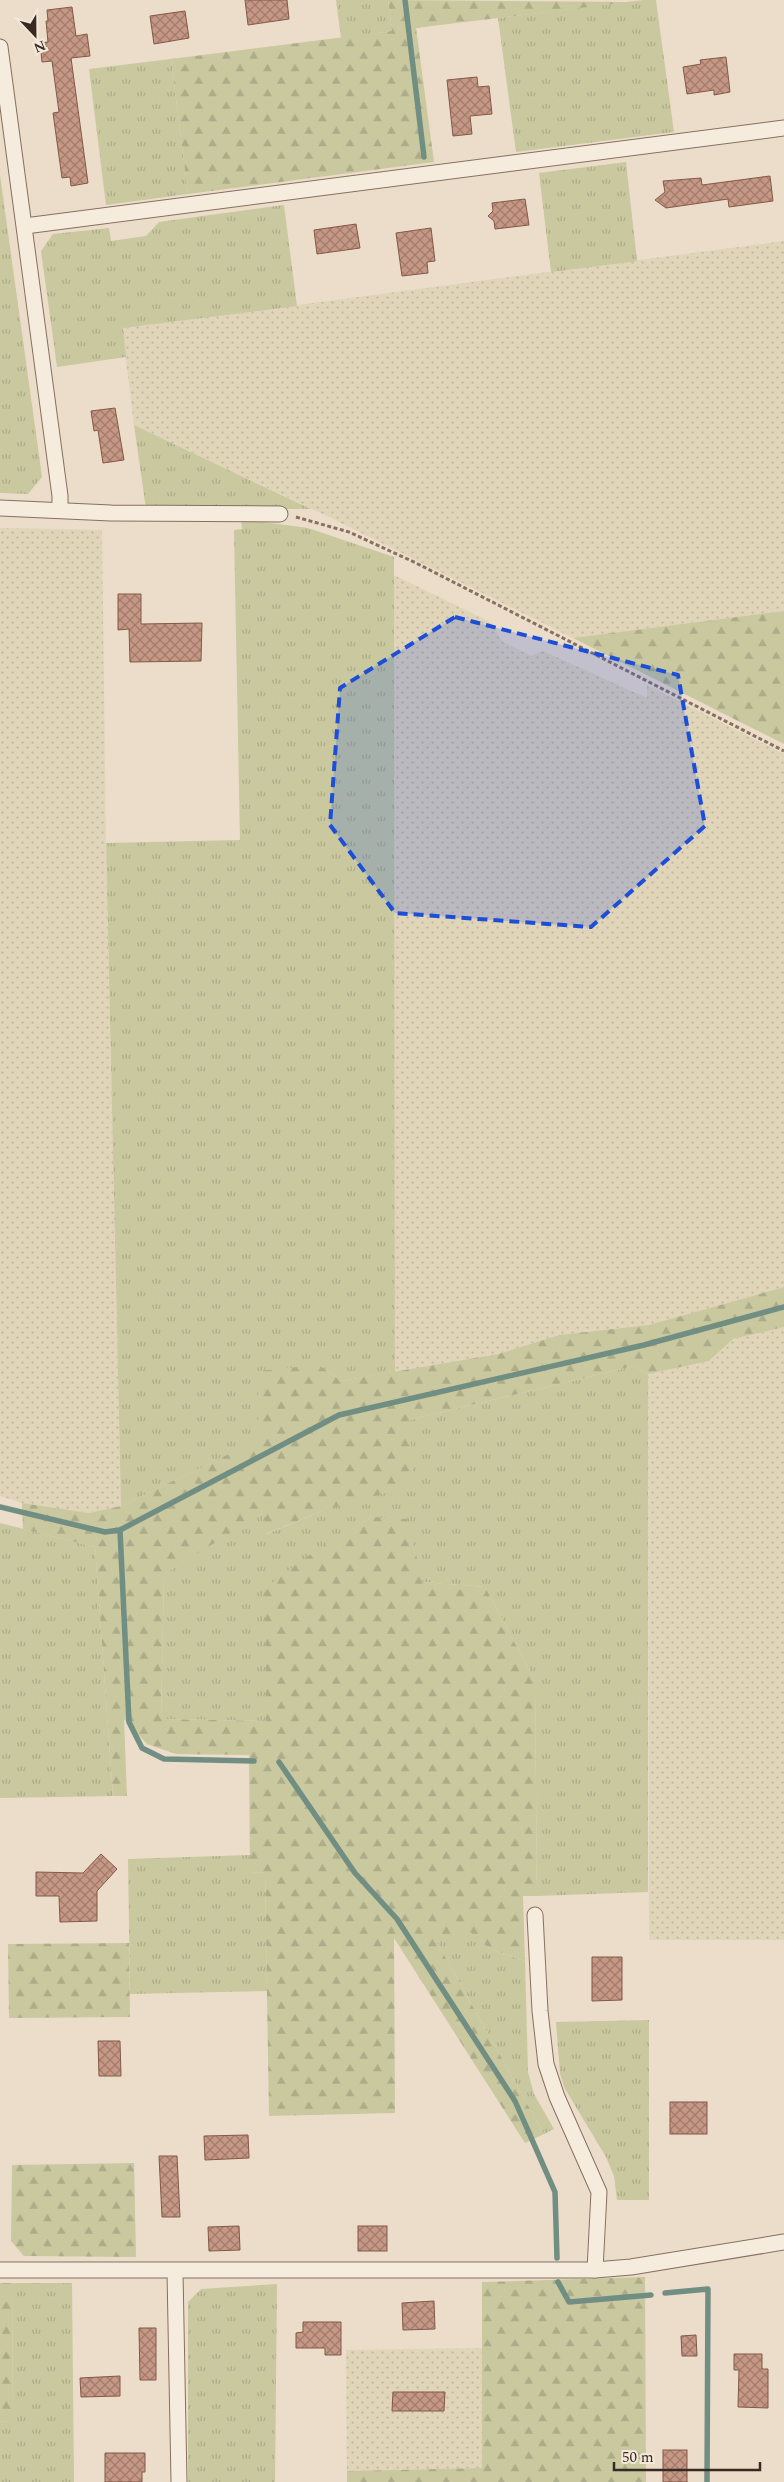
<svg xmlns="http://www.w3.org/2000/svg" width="784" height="2482" font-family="Spectral,serif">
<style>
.farmland{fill:url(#farmland-dots)}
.grass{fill:url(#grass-tufts)}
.forest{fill:url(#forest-firs)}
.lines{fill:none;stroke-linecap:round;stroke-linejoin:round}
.stream{stroke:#718e83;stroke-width:5.5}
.building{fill:url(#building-cross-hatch);stroke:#835848}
.street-casing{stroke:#867060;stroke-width:17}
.path{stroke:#867060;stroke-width:3;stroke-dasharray:4 2.5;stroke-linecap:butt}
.street{stroke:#f6ecdd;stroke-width:15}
.marked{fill:#1d4ed8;fill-opacity:0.2;stroke:#1d4ed8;stroke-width:4;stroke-dasharray:10 6;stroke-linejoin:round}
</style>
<defs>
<pattern id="farmland-dots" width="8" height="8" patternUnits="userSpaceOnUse" patternTransform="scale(1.25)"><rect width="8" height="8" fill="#e0d4b9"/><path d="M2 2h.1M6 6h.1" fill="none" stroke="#c1b69f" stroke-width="1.8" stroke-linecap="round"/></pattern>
<pattern id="grass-tufts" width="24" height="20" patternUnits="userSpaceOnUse" patternTransform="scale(1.25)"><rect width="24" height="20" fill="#c9c89f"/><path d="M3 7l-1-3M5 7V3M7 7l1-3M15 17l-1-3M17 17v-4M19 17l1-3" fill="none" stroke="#adac89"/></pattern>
<pattern id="forest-firs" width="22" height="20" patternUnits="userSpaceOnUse" patternTransform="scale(1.25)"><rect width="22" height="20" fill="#c9c89f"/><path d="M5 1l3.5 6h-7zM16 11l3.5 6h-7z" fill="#adac89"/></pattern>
<pattern id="building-cross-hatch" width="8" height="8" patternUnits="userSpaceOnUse" patternTransform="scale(1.25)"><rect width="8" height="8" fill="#c59784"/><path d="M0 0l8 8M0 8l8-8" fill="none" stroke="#a17b6c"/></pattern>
</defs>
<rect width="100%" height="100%" fill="#ebddca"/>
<g class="farmland">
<path d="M 784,241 L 784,611 L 573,638 L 327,516 L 134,425 L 122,328 Z"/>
<path d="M 0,528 L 102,530 L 106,848 L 121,1506 L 89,1513 L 22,1503 L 0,1496 Z"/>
<path d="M 394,575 L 490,622 L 502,641 L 531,656 L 543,651 L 647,698 L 647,685 L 784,754 L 784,1287 L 649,1325 L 559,1335 L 498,1354 L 395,1372 Z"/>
<path d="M 784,1327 L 784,1940 L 649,1940 L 648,1374 L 709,1361 L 733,1339 Z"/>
<path d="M 482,2348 L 482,2468 L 347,2471 L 346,2350 Z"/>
</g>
<g class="grass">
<path d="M 336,0 L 388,0 L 392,31 L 341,38 Z"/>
<path d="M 643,0 L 656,0 L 674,132 L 516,152 L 498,18 Z"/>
<path d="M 171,59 L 188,194 L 106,205 L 89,69 Z"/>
<path d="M 626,162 L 637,261 L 551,272 L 539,173 Z"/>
<path d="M 0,175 L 42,477 L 28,494 L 0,493 Z"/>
<path d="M 284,205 L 297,306 L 123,328 L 126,357 L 57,367 L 41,251 L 53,234 L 109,228 L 111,241 L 146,236 L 159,222 Z"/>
<path d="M 134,425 L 311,509 L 146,509 Z"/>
<path d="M 241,519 L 308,528 L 394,557 L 395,1372 L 341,1381 L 319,1365 L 259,1440 L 121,1506 L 106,843 L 240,840 L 234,530 L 242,529 Z"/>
<path d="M 634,1366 L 648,1374 L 648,1892 L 537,1896 L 535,1681 L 485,1587 L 423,1582 L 372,1517 L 303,1560 L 266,1588 L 266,1721 L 161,1719 L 164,1574 L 265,1511 L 266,1534 L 322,1511 L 409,1420 Z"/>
<path d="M 0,1523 L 95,1547 L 113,1796 L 0,1798 Z"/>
<path d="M 250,1855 L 250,1873 L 265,1872 L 267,1991 L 130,1994 L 128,1859 Z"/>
<path d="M 470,1931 L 490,1949 L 525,1961 L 528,2072 L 534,2094 L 554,2129 L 544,2134 L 437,1942 Z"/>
<path d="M 649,2020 L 649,2200 L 617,2200 L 614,2176 L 606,2157 L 565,2089 L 560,2074 L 556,2022 Z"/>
<path d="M 13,2283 L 72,2283 L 74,2482 L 0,2482 L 0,2422 L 12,2421 Z"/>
<path d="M 277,2284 L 275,2482 L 188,2482 L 188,2302 L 201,2289 Z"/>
</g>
<g class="forest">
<path d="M 388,0 L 630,2 L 416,28 L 434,162 L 188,194 L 171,59 L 392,31 Z"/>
<path d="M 784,611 L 784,744 L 573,638 Z"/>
<path d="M 784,1287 L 784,1327 L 733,1339 L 709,1361 L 648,1374 L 634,1366 L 409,1420 L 414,1485 L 322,1511 L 265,1534 L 265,1512 L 164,1574 L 161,1719 L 266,1721 L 265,1588 L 302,1560 L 372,1517 L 407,1519 L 423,1582 L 485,1587 L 535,1681 L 537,1896 L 523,1896 L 525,1961 L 490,1949 L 470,1932 L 437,1942 L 544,2134 L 525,2143 L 394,1938 L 395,2113 L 269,2116 L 265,1872 L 250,1873 L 249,1755 L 176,1754 L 147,1744 L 124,1719 L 127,1796 L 113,1796 L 95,1547 L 23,1529 L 22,1503 L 89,1513 L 121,1506 L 258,1440 L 258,1371 L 319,1365 L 341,1381 L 498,1354 L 559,1335 L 649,1325 Z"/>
<path d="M 129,1943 L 130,2017 L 9,2018 L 8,1944 Z"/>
<path d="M 134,2163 L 136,2257 L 24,2256 L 11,2241 L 12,2165 Z"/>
<path d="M 645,2277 L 646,2482 L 347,2482 L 347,2471 L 482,2468 L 482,2282 Z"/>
<path d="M 0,2283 L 13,2283 L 12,2421 L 0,2422 Z"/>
</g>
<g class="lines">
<g class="stream">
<path d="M 405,0 L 424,157"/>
<path d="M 0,1507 L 105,1532 L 120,1530"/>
<path d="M 254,1761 L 164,1759 L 142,1748 L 129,1722 L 120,1530 L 339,1415 L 644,1345 L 784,1307"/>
<path d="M 279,1762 L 355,1873 L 397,1919 L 515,2101 L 555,2192 L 557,2258"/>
<path d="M 558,2282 L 569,2302 L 651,2295"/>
<path d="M 665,2293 L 708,2289 L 707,2482"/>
</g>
</g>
<g class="building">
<path d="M 245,0 L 287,0 L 289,19 L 248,25 Z"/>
<path d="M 72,7 L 76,36 L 87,34 L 90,56 L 71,58 L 88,183 L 71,186 L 70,177 L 62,178 L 53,113 L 59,112 L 52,61 L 42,62 L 40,43 L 48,42 L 46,21 L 48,21 L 47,10 Z"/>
<path d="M 185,11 L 189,38 L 154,44 L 150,16 Z"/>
<path d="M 726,57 L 730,92 L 714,95 L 714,90 L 687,94 L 683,67 L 701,64 L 700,60 Z"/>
<path d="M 477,77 L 478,87 L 489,86 L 492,114 L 470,116 L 472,134 L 453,136 L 447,80 Z"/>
<path d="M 770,176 L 773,201 L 729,207 L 728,199 L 666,208 L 655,200 L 665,192 L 663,181 L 701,178 L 702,185 Z"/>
<path d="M 525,199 L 529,225 L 495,229 L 494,221 L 488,216 L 493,211 L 492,203 Z"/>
<path d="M 356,224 L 360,248 L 317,254 L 314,230 Z"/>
<path d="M 431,228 L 435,261 L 427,262 L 428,273 L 402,276 L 396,233 Z"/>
<path d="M 115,408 L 124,460 L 103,463 L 98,430 L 94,431 L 91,411 Z"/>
<path d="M 118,594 L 141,594 L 141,624 L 202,623 L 201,661 L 130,662 L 129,629 L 118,630 Z"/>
<path d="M 101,1854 L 117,1869 L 97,1891 L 97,1921 L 60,1922 L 59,1896 L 36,1896 L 36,1872 L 83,1873 Z"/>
<path d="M 592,1957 L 622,1957 L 622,2000 L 592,2001 Z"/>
<path d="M 98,2041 L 120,2041 L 121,2076 L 99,2076 Z"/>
<rect x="670" y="2102" width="37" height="32"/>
<path d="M 248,2135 L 249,2158 L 205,2160 L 204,2136 Z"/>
<path d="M 159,2156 L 177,2156 L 180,2217 L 162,2217 Z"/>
<path d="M 239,2226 L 240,2250 L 209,2251 L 208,2227 Z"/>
<rect x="358" y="2226" width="29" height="25"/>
<path d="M 434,2301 L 435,2329 L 403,2330 L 402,2303 Z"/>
<path d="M 303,2322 L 341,2322 L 341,2355 L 325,2355 L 325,2348 L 296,2348 L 296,2333 L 303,2332 Z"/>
<path d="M 139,2328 L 156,2328 L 156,2380 L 140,2380 Z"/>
<path d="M 696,2335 L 697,2356 L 682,2356 L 681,2336 Z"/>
<path d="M 734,2354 L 762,2354 L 762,2369 L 768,2369 L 768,2408 L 738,2407 L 739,2370 L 734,2370 Z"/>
<path d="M 120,2376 L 120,2396 L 81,2397 L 80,2378 Z"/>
<path d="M 393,2392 L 445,2392 L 444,2411 L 392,2411 Z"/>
<rect x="663" y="2450" width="24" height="32"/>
<path d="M 105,2453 L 145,2453 L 145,2472 L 142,2472 L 142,2482 L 105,2482 Z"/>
</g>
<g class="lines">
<defs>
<g id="street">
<path d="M 0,47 L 60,496 L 60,510"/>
<path d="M 25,226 L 784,128"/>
<path d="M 0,508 L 111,513 L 280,514"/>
<path d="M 535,1915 L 540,2011 L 546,2064 L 557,2097 L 599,2192 L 595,2270"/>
<path d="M 0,2270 L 595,2270 L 631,2267 L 784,2242"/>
<path d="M 175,2272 L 179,2482"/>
</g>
</defs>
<use href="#street" class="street-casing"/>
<path class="path" d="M 296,517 L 349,532 L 416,563 L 784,751"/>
<use href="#street" class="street"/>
</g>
<path class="marked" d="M 455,617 L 678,675 L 705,826 L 591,927 L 395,913 L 330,825 L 340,688 Z"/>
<g transform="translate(35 35) rotate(158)" stroke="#f3e8d9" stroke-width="4" paint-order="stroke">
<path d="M0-4L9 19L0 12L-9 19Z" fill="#382a22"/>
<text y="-8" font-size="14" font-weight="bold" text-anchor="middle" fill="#382a22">N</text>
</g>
<path d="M614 2462v8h146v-8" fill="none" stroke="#382a22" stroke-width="2.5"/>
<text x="622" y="2462" font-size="15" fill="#382a22" stroke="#f3e8d9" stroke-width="4" paint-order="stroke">50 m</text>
</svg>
